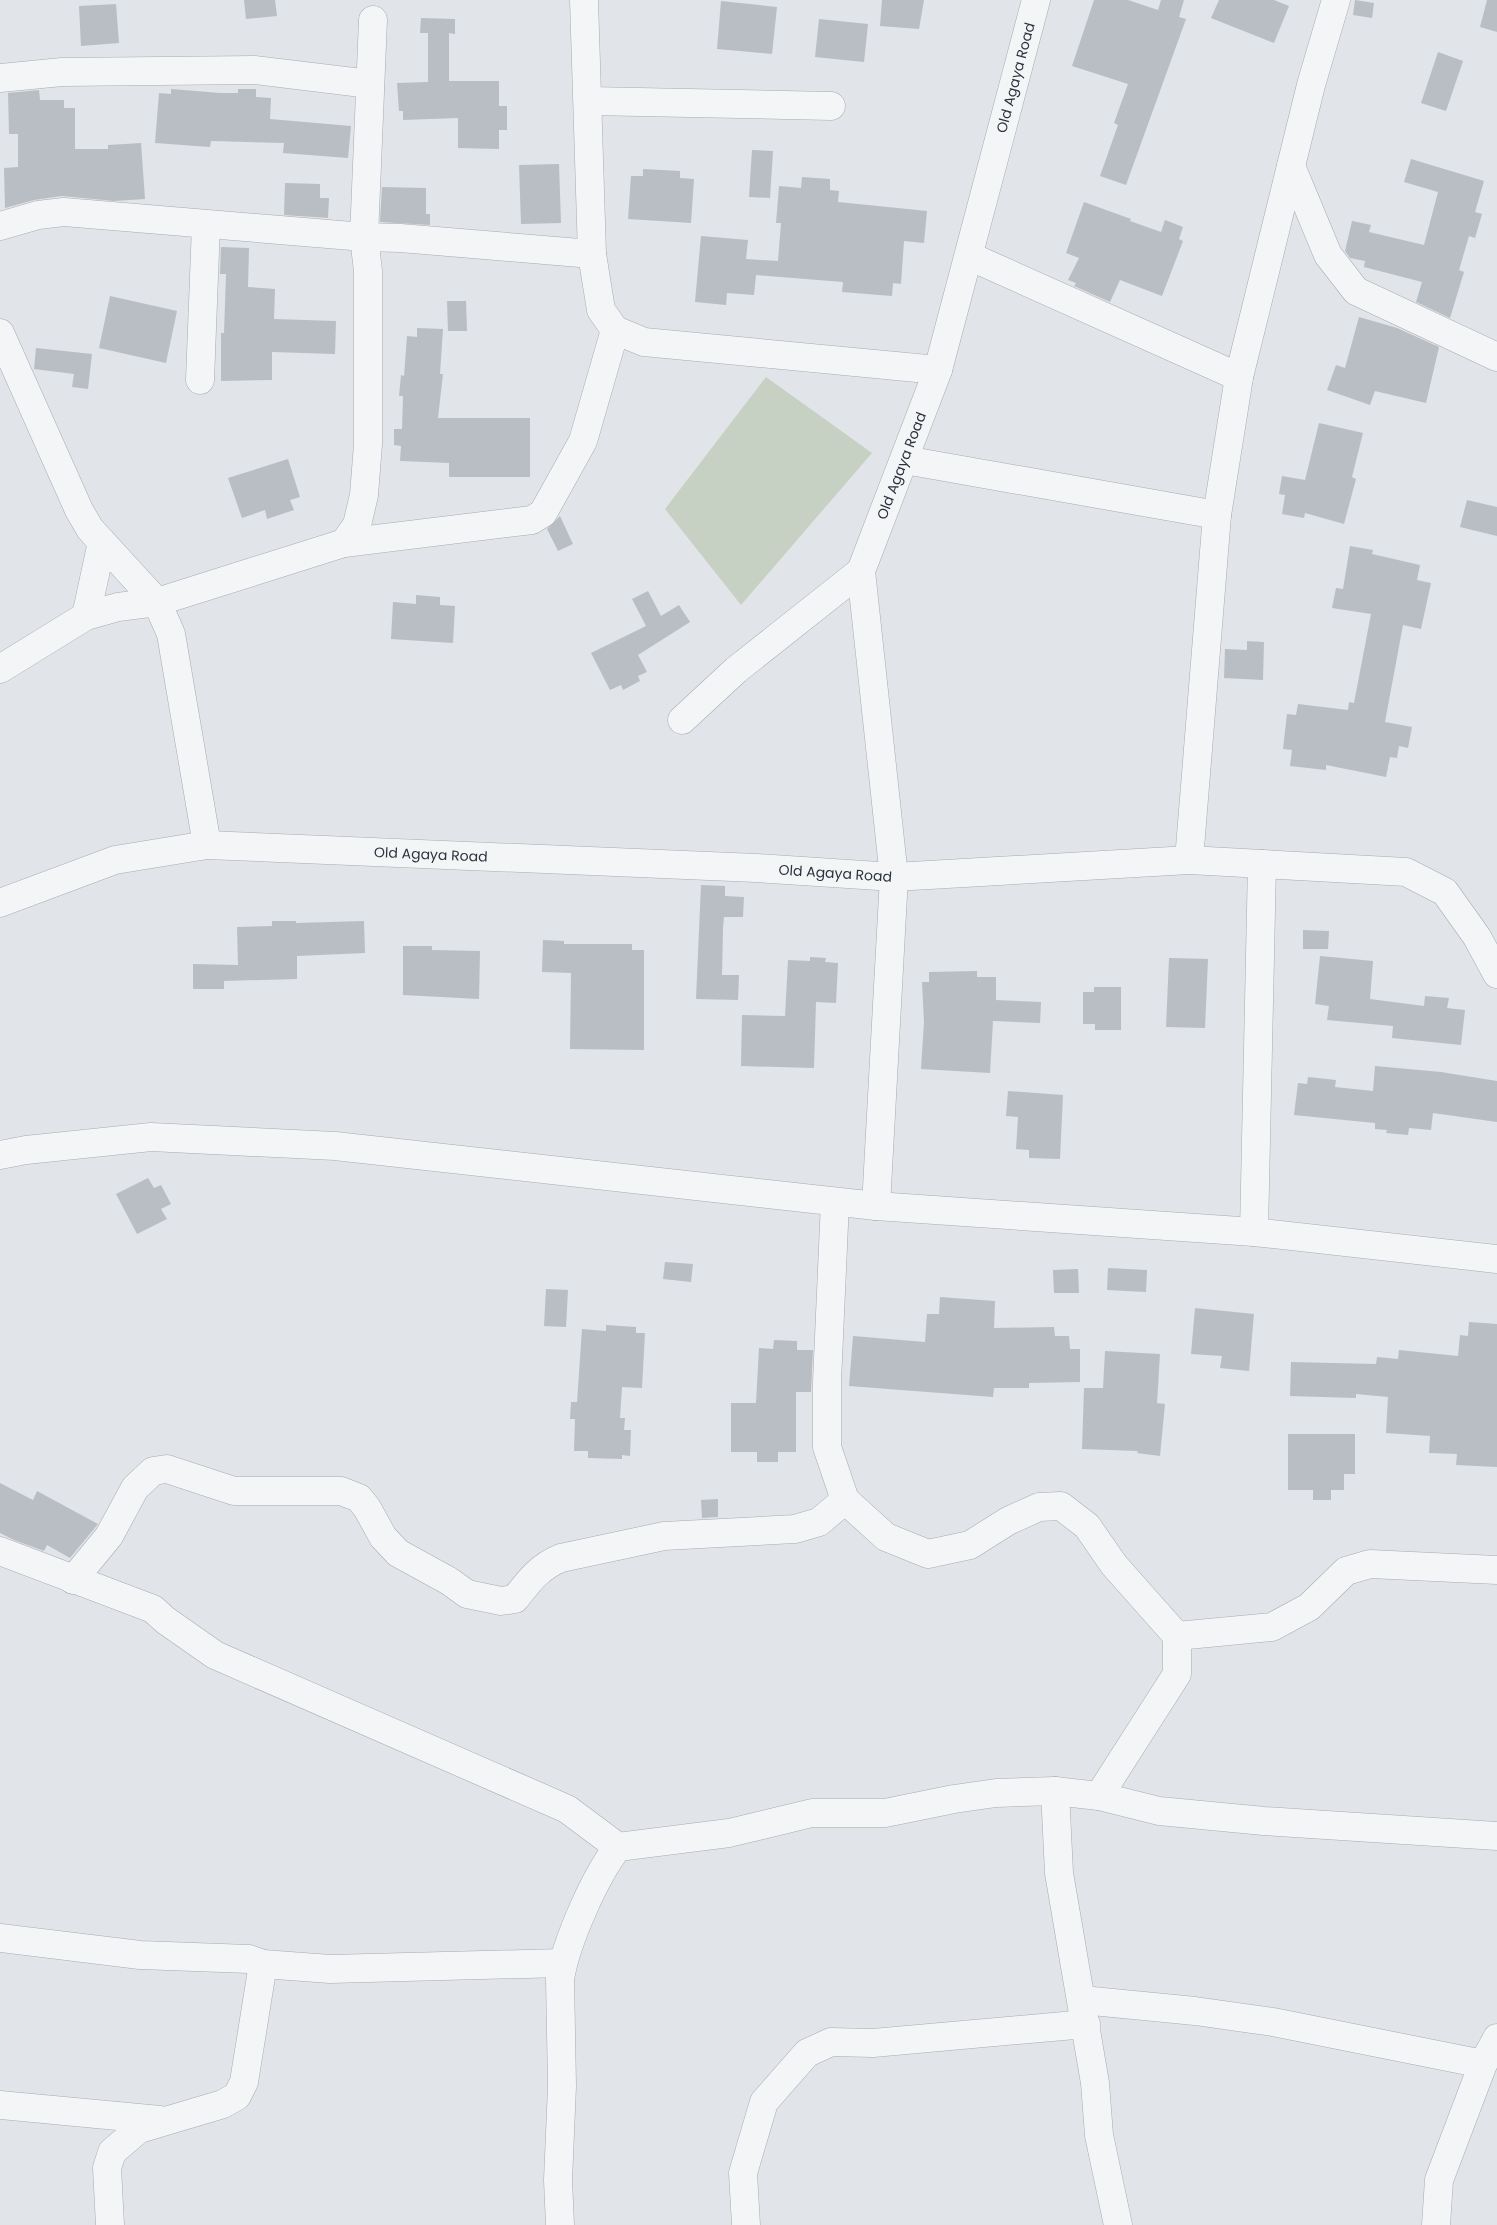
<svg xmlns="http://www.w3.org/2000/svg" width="1497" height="2225" font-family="Poppins,sans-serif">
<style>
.green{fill:#c7d1c3}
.building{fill:#b9bec5}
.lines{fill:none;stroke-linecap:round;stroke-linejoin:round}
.minor-casing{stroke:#a7abb2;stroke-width:29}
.minor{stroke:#f4f5f7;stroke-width:28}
.labels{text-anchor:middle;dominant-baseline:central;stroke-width:4.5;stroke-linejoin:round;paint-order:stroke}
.street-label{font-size:14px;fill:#2b333e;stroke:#f1f3f6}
</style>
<rect width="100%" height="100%" fill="#e1e4e8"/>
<path class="green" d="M 766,377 L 872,453 L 741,605 L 665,509 Z"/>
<g class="building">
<path d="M 244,0 L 275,0 L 277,16 L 246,19 Z"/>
<path d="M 882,0 L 924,0 L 919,29 L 880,26 Z"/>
<path d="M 1094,0 L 1128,0 L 1158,10 L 1161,0 L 1184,0 L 1179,17 L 1186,19 L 1126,185 L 1100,176 L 1118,125 L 1114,123 L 1128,84 L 1072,66 Z"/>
<path d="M 1219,0 L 1274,0 L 1289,6 L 1274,43 L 1211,18 Z"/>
<path d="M 1355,0 L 1374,3 L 1372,18 L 1353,15 Z"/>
<path d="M 1487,0 L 1497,0 L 1497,32 L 1480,27 Z"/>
<path d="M 721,1 L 777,7 L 772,54 L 717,49 Z"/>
<path d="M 116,4 L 119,43 L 81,46 L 79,6 Z"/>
<path d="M 421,18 L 455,19 L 455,34 L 449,33 L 449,81 L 499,81 L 499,106 L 507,106 L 507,130 L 499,130 L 499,149 L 458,148 L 458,118 L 403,120 L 403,111 L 399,111 L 397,83 L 428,82 L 428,33 L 420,33 Z"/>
<path d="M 819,19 L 868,24 L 864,62 L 815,57 Z"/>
<path d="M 1438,52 L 1463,61 L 1446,111 L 1421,103 Z"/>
<path d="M 171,89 L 220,93 L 238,93 L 238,89 L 256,89 L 256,97 L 271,98 L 270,119 L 351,126 L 348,158 L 283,153 L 284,143 L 211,141 L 210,147 L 155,143 L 159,93 L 171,94 Z"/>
<path d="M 39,90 L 40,100 L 64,100 L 64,108 L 75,108 L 75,149 L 108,149 L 108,145 L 141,143 L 145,199 L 114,201 L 62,196 L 34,200 L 5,208 L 4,168 L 18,167 L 18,134 L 9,134 L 8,93 Z"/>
<path d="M 752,150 L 773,151 L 770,198 L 749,197 Z"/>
<path d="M 1411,159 L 1484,181 L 1475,212 L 1482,214 L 1475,238 L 1469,236 L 1459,270 L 1464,272 L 1450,318 L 1416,302 L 1422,282 L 1364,267 L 1365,261 L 1350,258 L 1345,251 L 1352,221 L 1371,225 L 1369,232 L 1424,245 L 1438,192 L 1404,182 Z"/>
<path d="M 559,164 L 561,223 L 521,224 L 519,165 Z"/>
<path d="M 643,169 L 680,171 L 680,178 L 694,179 L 691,223 L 628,219 L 631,176 L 643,176 Z"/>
<path d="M 802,177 L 830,179 L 830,190 L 839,191 L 838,202 L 927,211 L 924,243 L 904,241 L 901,284 L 893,283 L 892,296 L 842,292 L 843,282 L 756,275 L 754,295 L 727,293 L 726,305 L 695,302 L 701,236 L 748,240 L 746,259 L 778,261 L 781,223 L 776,223 L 779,186 L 801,188 Z"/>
<path d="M 285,183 L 320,184 L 320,198 L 329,198 L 328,218 L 284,215 Z"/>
<path d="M 382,187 L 426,188 L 426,214 L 430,214 L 430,225 L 380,222 Z"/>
<path d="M 1084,202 L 1131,219 L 1130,221 L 1161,232 L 1165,220 L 1183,227 L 1179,239 L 1183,241 L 1162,296 L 1120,280 L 1110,302 L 1074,286 L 1076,283 L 1068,280 L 1079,258 L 1066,253 Z"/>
<path d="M 221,247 L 249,248 L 248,287 L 275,289 L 274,319 L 336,321 L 335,354 L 272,352 L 272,380 L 221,381 L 221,333 L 224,333 L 226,274 L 220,274 Z"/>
<path d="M 110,296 L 177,311 L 166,363 L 99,348 Z"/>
<path d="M 447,301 L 466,301 L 467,331 L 448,331 Z"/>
<path d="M 1359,317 L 1397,328 L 1439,347 L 1426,403 L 1375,391 L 1370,405 L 1327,390 L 1336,365 L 1345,368 Z"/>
<path d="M 417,328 L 443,329 L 440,374 L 443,374 L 438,418 L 530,418 L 530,477 L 449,477 L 449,463 L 400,461 L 401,446 L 394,445 L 394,429 L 402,429 L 403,396 L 399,396 L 401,375 L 404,376 L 407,336 L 417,337 Z"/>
<path d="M 36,348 L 92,354 L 88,389 L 72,387 L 74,374 L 34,369 Z"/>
<path d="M 1319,423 L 1363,433 L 1352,477 L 1356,479 L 1344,524 L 1305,513 L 1304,518 L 1282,514 L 1285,495 L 1279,494 L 1282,476 L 1305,480 Z"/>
<path d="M 288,459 L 300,497 L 290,500 L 294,510 L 267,519 L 265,510 L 242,518 L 228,478 Z"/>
<path d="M 1467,500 L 1497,507 L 1497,536 L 1460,527 Z"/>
<path d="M 560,516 L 573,544 L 558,551 L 547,529 Z"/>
<path d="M 1350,546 L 1373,550 L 1372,554 L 1420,565 L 1417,580 L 1431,583 L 1421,629 L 1403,625 L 1385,722 L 1412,727 L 1408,748 L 1399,746 L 1397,758 L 1390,757 L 1386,777 L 1326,765 L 1326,770 L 1290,766 L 1292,750 L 1283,749 L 1287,714 L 1296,715 L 1298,704 L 1348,710 L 1349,702 L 1354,703 L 1371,614 L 1332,608 L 1336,588 L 1343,589 Z"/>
<path d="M 648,591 L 661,616 L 679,605 L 690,622 L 638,655 L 647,672 L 638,676 L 640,681 L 623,690 L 621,685 L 610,690 L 591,653 L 646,626 L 632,599 Z"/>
<path d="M 416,595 L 440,597 L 440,605 L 455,606 L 453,643 L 391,639 L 393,602 L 416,604 Z"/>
<path d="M 1247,641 L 1264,642 L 1263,680 L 1224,678 L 1225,649 L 1247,650 Z"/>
<path d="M 701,885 L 725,886 L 725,896 L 744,897 L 743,917 L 724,917 L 723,928 L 722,975 L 739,975 L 738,1000 L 696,999 Z"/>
<path d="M 272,921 L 296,921 L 296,923 L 364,921 L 365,953 L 297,956 L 297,979 L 224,981 L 224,989 L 193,989 L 193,964 L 238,965 L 237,927 L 272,926 Z"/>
<path d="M 1303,930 L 1329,931 L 1328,949 L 1303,949 Z"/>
<path d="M 543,940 L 564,941 L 564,944 L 632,944 L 632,950 L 644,950 L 644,1050 L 570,1049 L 571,973 L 542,972 Z"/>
<path d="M 403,946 L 432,946 L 432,950 L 480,951 L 479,999 L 403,995 Z"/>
<path d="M 1320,956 L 1373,961 L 1370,999 L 1424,1006 L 1425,996 L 1449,998 L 1447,1008 L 1465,1010 L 1461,1045 L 1392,1038 L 1393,1026 L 1327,1020 L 1329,1006 L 1315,1004 Z"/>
<path d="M 810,957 L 826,958 L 825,962 L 838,963 L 836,1003 L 816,1002 L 814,1068 L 741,1066 L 742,1015 L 785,1016 L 788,960 L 810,961 Z"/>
<path d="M 1169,958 L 1208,959 L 1205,1028 L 1166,1027 Z"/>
<path d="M 977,971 L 977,977 L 996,977 L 996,1000 L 1041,1002 L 1040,1023 L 993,1021 L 990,1073 L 921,1069 L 924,1022 L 922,982 L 929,982 L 929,972 Z"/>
<path d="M 1094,987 L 1121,987 L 1121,1030 L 1095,1030 L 1095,1024 L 1083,1024 L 1083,992 L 1094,992 Z"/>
<path d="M 1375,1066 L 1441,1072 L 1497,1081 L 1497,1122 L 1433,1113 L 1431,1130 L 1409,1128 L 1408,1135 L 1386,1133 L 1387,1130 L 1375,1129 L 1375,1123 L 1294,1115 L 1298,1083 L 1307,1084 L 1308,1077 L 1336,1080 L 1335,1087 L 1373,1091 Z"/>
<path d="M 1008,1091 L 1063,1095 L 1060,1159 L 1029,1158 L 1029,1150 L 1016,1149 L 1018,1117 L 1006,1116 Z"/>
<path d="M 148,1178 L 154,1188 L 161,1185 L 171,1204 L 161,1209 L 167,1219 L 137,1234 L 116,1194 Z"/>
<path d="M 665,1262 L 693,1264 L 691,1282 L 663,1279 Z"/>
<path d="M 1108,1268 L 1147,1270 L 1146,1292 L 1107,1290 Z"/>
<path d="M 1078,1269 L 1079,1293 L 1054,1293 L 1053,1270 Z"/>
<path d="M 546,1289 L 568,1290 L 566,1327 L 544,1326 Z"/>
<path d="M 940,1297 L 995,1301 L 994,1328 L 1054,1327 L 1055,1336 L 1069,1336 L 1070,1349 L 1080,1349 L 1080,1382 L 1029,1383 L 1029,1388 L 994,1388 L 993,1397 L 849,1386 L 853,1336 L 925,1342 L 927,1314 L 939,1314 Z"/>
<path d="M 1195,1308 L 1254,1314 L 1249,1371 L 1220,1368 L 1222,1356 L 1191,1354 Z"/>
<path d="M 1469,1322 L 1497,1324 L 1497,1467 L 1456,1465 L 1457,1454 L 1429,1453 L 1430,1436 L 1386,1433 L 1388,1397 L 1356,1394 L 1356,1398 L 1290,1396 L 1291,1362 L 1376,1364 L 1377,1357 L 1398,1359 L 1399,1350 L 1458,1356 L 1460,1335 L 1468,1336 Z"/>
<path d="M 606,1325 L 636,1327 L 636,1333 L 645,1333 L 642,1388 L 622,1387 L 620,1418 L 625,1418 L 624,1430 L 631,1430 L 630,1456 L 622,1455 L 622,1459 L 588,1458 L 588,1451 L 574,1451 L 575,1419 L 570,1419 L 571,1402 L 577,1402 L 582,1329 L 606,1331 Z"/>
<path d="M 774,1340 L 797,1341 L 797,1350 L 813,1350 L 811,1392 L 796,1392 L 796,1452 L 778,1452 L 778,1462 L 757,1462 L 757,1452 L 731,1452 L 731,1403 L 756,1403 L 759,1348 L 773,1349 Z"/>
<path d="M 1105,1351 L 1160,1354 L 1157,1403 L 1165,1404 L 1160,1456 L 1137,1453 L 1138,1451 L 1082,1449 L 1084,1388 L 1103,1388 Z"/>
<path d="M 1288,1434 L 1355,1434 L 1355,1474 L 1344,1474 L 1344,1490 L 1331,1490 L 1331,1500 L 1313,1500 L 1313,1490 L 1288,1490 Z"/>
<path d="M 0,1483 L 33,1500 L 37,1491 L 98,1524 L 70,1558 L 47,1545 L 44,1551 L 14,1540 L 0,1533 Z"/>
<path d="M 718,1499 L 718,1517 L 702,1518 L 701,1500 Z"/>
</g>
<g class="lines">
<defs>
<g id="minor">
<path d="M 584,0 L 592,254 L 601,310 L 615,330 L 644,342 L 938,370"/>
<path d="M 0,78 L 62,72 L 254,70 L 370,84"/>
<path d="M 589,101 L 831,106"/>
<path d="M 1291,166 L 1328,255 L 1356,291 L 1497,357"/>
<path d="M 0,226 L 38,215 L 64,212 L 364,237 L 373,20"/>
<path d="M 969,256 L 1239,377"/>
<path d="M 0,333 L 79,510 L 90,529 L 157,602 L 171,634 L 207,845"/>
<path d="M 200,380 L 206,225"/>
<path d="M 905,460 L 1217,515"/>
<path d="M 344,543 L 532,520 L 543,513 L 583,441 L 615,330"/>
<path d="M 86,616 L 102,542"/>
<path d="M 0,669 L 86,616 L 118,607 L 157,602 L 344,543 L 357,525 L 364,495 L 368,444 L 368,271 L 364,237 L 400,238 L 592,254"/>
<path d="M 682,720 L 736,670 L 861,571"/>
<path d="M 1189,860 L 1217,515 L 1239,377 L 1311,85 L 1336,0"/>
<path id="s1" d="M 0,903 L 115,860 L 207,845 L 756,868 L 894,877 L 1189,860 L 1406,872 L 1445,892 L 1477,937 L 1497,974"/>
<path d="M 0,1155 L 26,1150 L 151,1137 L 335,1146 L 876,1206 L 1254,1232 L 1497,1259"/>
<path d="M 835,1202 L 827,1382 L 827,1447 L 845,1500 L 886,1537 L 928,1554 L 970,1545 L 1008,1521 L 1039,1507 L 1061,1506 L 1087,1526 L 1114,1565 L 1177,1636 L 1177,1674 L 1099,1796"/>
<path id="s2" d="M 876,1206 L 894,877 L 861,571 L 938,370 L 1036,0"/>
<path d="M 1254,1232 L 1262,864"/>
<path d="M 0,1551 L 153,1609 L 165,1620 L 215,1655 L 567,1809 L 618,1847"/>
<path d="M 73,1580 L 109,1536 L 135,1488 L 153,1471 L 167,1469 L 234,1491 L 341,1491 L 359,1498 L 367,1508 L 383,1537 L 398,1553 L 449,1581 L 467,1594 L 501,1601 L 515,1599 C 529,1581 539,1567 561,1558 L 664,1536 L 795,1529 L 819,1522 L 845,1500"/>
<path d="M 1177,1636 L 1272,1627 L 1309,1607 L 1346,1571 L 1370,1564 L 1497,1570"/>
<path d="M 1055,1791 L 1059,1873 L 1095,2083 L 1099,2135 L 1118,2225"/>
<path d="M 0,1938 L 140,1955 L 249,1959 L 263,1964"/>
<path d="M 1082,2000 L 1195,2011 L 1273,2022 L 1483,2064"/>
<path d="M 0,2105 L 160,2120"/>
<path d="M 110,2225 L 107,2168 L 112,2152 L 139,2129 L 223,2104 L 237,2096 L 244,2082 L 263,1964 L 330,1969 L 562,1963"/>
<path d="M 560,2225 L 558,2180 L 562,2086 L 560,1979 C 566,1942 595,1876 618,1847 L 729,1833 L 812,1813 L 885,1813 L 954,1799 L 996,1793 L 1055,1791 L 1099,1796 L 1159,1811 L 1264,1821 L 1497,1836"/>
<path d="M 746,2225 L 743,2173 L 764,2102 L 807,2053 L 831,2042 L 873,2043 L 1086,2024"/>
<path d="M 1436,2225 L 1439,2180 L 1483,2064 L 1497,2038"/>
</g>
</defs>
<use href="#minor" class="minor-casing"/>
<use href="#minor" class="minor"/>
</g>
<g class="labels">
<g class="street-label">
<text stroke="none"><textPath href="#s2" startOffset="1155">Old Agaya Road</textPath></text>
<text stroke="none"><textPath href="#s2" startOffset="750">Old Agaya Road</textPath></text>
<text stroke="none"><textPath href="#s1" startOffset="440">Old Agaya Road</textPath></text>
<text stroke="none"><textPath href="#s1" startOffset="845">Old Agaya Road</textPath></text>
</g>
</g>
</svg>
